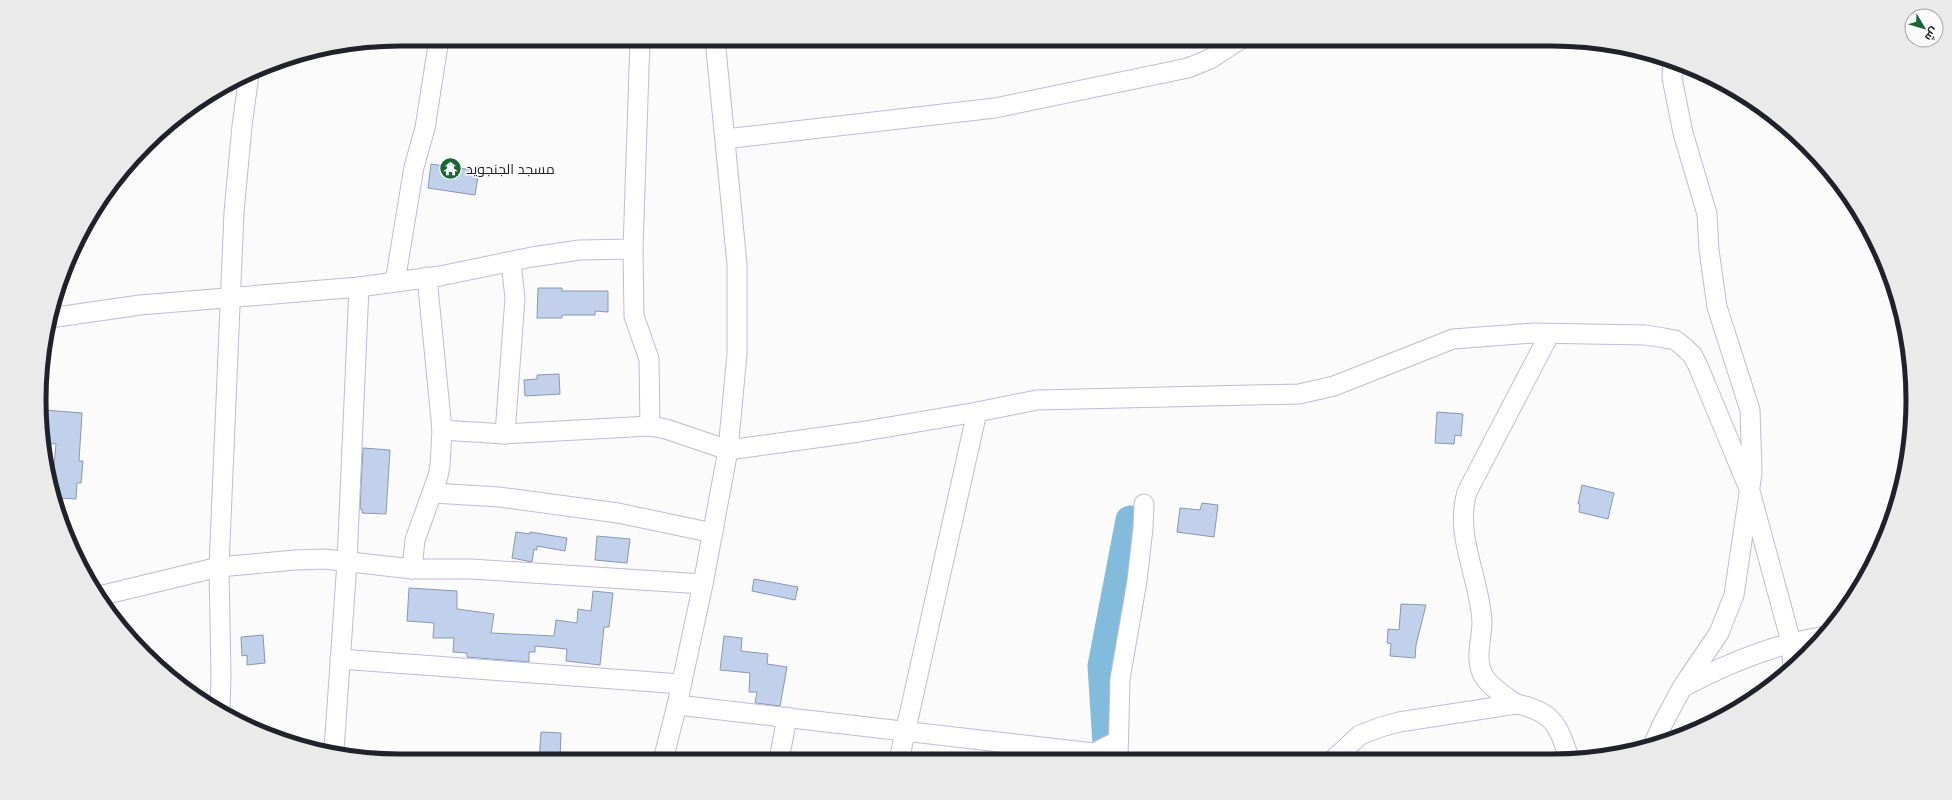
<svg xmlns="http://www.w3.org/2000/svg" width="1952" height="800" font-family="'DM Sans',Cairo,sans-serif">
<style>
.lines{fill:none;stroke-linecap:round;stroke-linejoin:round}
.river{stroke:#82bbdb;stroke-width:29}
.building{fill:#c1d1ec;stroke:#8898b1}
.street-casing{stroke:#bdbcda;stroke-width:21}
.street{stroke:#fff;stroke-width:19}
.labels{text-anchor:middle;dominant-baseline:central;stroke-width:3;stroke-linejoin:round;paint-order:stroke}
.poi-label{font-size:14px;fill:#21212c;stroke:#fbfbfb;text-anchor:start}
.rim{fill:none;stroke:#21212c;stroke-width:5}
</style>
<rect width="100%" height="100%" fill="#fbfbfb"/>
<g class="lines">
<path class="river" d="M 1108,759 L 1102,666 L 1130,520"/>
</g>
<g class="building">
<path d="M 431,164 L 479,171 L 475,195 L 428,188 Z"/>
<path d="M 538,288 L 562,288 L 562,291 L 608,291 L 608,312 L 595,311 L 595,315 L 562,315 L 562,318 L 537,318 Z"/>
<path d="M 559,374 L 560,394 L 525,396 L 524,380 L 537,379 L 537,375 Z"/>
<path d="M 44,410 L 82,413 L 79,461 L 83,461 L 81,483 L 77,483 L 76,499 L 56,498 L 52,487 L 56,444 L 45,443 Z"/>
<path d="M 1437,412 L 1463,414 L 1461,436 L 1455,435 L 1454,444 L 1435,443 Z"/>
<path d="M 363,448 L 390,450 L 386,514 L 362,513 L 362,509 L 360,509 Z"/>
<path d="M 1582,485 L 1614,493 L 1608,519 L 1579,512 L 1580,504 L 1578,504 Z"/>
<path d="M 1202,503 L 1218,505 L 1214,537 L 1177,532 L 1180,508 L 1200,510 Z"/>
<path d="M 516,532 L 530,534 L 530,532 L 567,538 L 565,551 L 537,546 L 537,550 L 534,549 L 532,562 L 512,558 Z"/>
<path d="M 597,536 L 630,539 L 627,563 L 595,560 Z"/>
<path d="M 754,579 L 798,587 L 795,600 L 752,591 Z"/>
<path d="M 409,588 L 457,591 L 457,609 L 494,614 L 491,633 L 554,636 L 556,620 L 577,623 L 578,609 L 591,611 L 593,591 L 613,593 L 609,627 L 604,627 L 600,665 L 566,661 L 567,649 L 535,646 L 535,652 L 529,652 L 529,662 L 467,657 L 467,653 L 453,652 L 454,638 L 433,638 L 434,623 L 407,621 Z"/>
<path d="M 1401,604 L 1426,605 L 1416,645 L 1415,658 L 1390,656 L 1391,644 L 1387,643 L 1388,629 L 1399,630 Z"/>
<path d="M 263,635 L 265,663 L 247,665 L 247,655 L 242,656 L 241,637 Z"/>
<path d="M 724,636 L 742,638 L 741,651 L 768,654 L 767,664 L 787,667 L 780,706 L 755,703 L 757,692 L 749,692 L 750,673 L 720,670 Z"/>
<path d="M 541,732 L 561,733 L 560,761 L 539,761 Z"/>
</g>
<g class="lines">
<defs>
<g id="street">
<path d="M 640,39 L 633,249 L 634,316 L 649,359 L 650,426"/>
<path d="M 725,139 L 995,108 L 1188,68 L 1210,59 L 1241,39"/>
<path d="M 427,277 L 442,430 L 505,434 L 650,426 L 666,429 L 728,450 L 859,432 L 977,412 L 1037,400 L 1299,394 L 1334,386 L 1453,339 L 1534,333 L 1645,335 L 1664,338 L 1675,340 L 1684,347 L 1693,356 L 1698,366 L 1750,491 L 1791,642 L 1793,668"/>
<path d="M 395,282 L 414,167 L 425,128 L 439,39"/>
<path d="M 50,318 L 140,305 L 359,287 L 440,276 L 532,257 L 580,250 L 633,249"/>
<path d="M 505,434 L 515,298 L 511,262"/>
<path d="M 433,493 L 499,497 L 618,513 L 713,533"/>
<path d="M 412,569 L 415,540 L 438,476 L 440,466 L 442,430"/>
<path d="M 99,596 L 219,567 L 295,560 L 324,559 L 412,569 L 471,569 L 703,584"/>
<path d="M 340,659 L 681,684"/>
<path d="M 1685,686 C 1728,663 1772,645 1820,637"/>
<path d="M 1516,704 C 1506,697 1487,685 1482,673 C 1475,657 1482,638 1482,622 C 1480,578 1454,536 1467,492 L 1549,335"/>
<path d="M 677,705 L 1094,753 L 1118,741"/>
<path d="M 220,707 L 221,676 L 219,567 L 234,212 L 242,126 L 249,74"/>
<path d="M 1654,743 L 1662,725 L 1683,686 L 1719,633 L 1734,595 L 1752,473 L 1750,410 L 1717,307 L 1709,250 L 1707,214 L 1683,133 L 1672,78 L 1673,60"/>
<path d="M 334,750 L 347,562 L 359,287"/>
<path d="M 1118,759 L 1120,679 L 1137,581 L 1143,528 L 1144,504"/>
<path d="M 1334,759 L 1360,735 L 1381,727 L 1399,722 L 1516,704 C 1553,711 1558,725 1569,758"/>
<path d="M 663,760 L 677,705 L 703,584 L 728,450 L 737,354 L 737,264 L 715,39"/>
<path d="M 779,760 L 787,717"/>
<path d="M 899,760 L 977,412"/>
</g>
</defs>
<use href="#street" class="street-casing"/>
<use href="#street" class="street"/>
</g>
<defs>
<symbol id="temple-disc" viewBox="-11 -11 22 22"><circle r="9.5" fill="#186636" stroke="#fbfbfb"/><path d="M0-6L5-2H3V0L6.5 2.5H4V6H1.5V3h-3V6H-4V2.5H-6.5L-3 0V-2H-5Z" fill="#fff"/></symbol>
</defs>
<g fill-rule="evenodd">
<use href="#temple-disc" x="438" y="156" width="25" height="25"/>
</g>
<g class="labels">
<g class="poi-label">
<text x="466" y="169">مسجد الجنجويد</text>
</g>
</g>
<path d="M0 0H1952V800H0ZM400 46H1552A354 354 0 0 1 1906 400V400A354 354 0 0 1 1552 754H400A354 354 0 0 1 46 400V400A354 354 0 0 1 400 46Z" fill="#eaeaea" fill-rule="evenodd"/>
<path class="rim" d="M400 46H1552A354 354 0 0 1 1906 400V400A354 354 0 0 1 1552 754H400A354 354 0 0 1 46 400V400A354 354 0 0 1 400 46Z"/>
<g transform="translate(1924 28) rotate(128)"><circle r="19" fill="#fbfbfb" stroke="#a4a4a8"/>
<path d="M0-3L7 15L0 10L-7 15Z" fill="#186636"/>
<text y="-6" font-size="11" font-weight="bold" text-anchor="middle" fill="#21212c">ش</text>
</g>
</svg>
